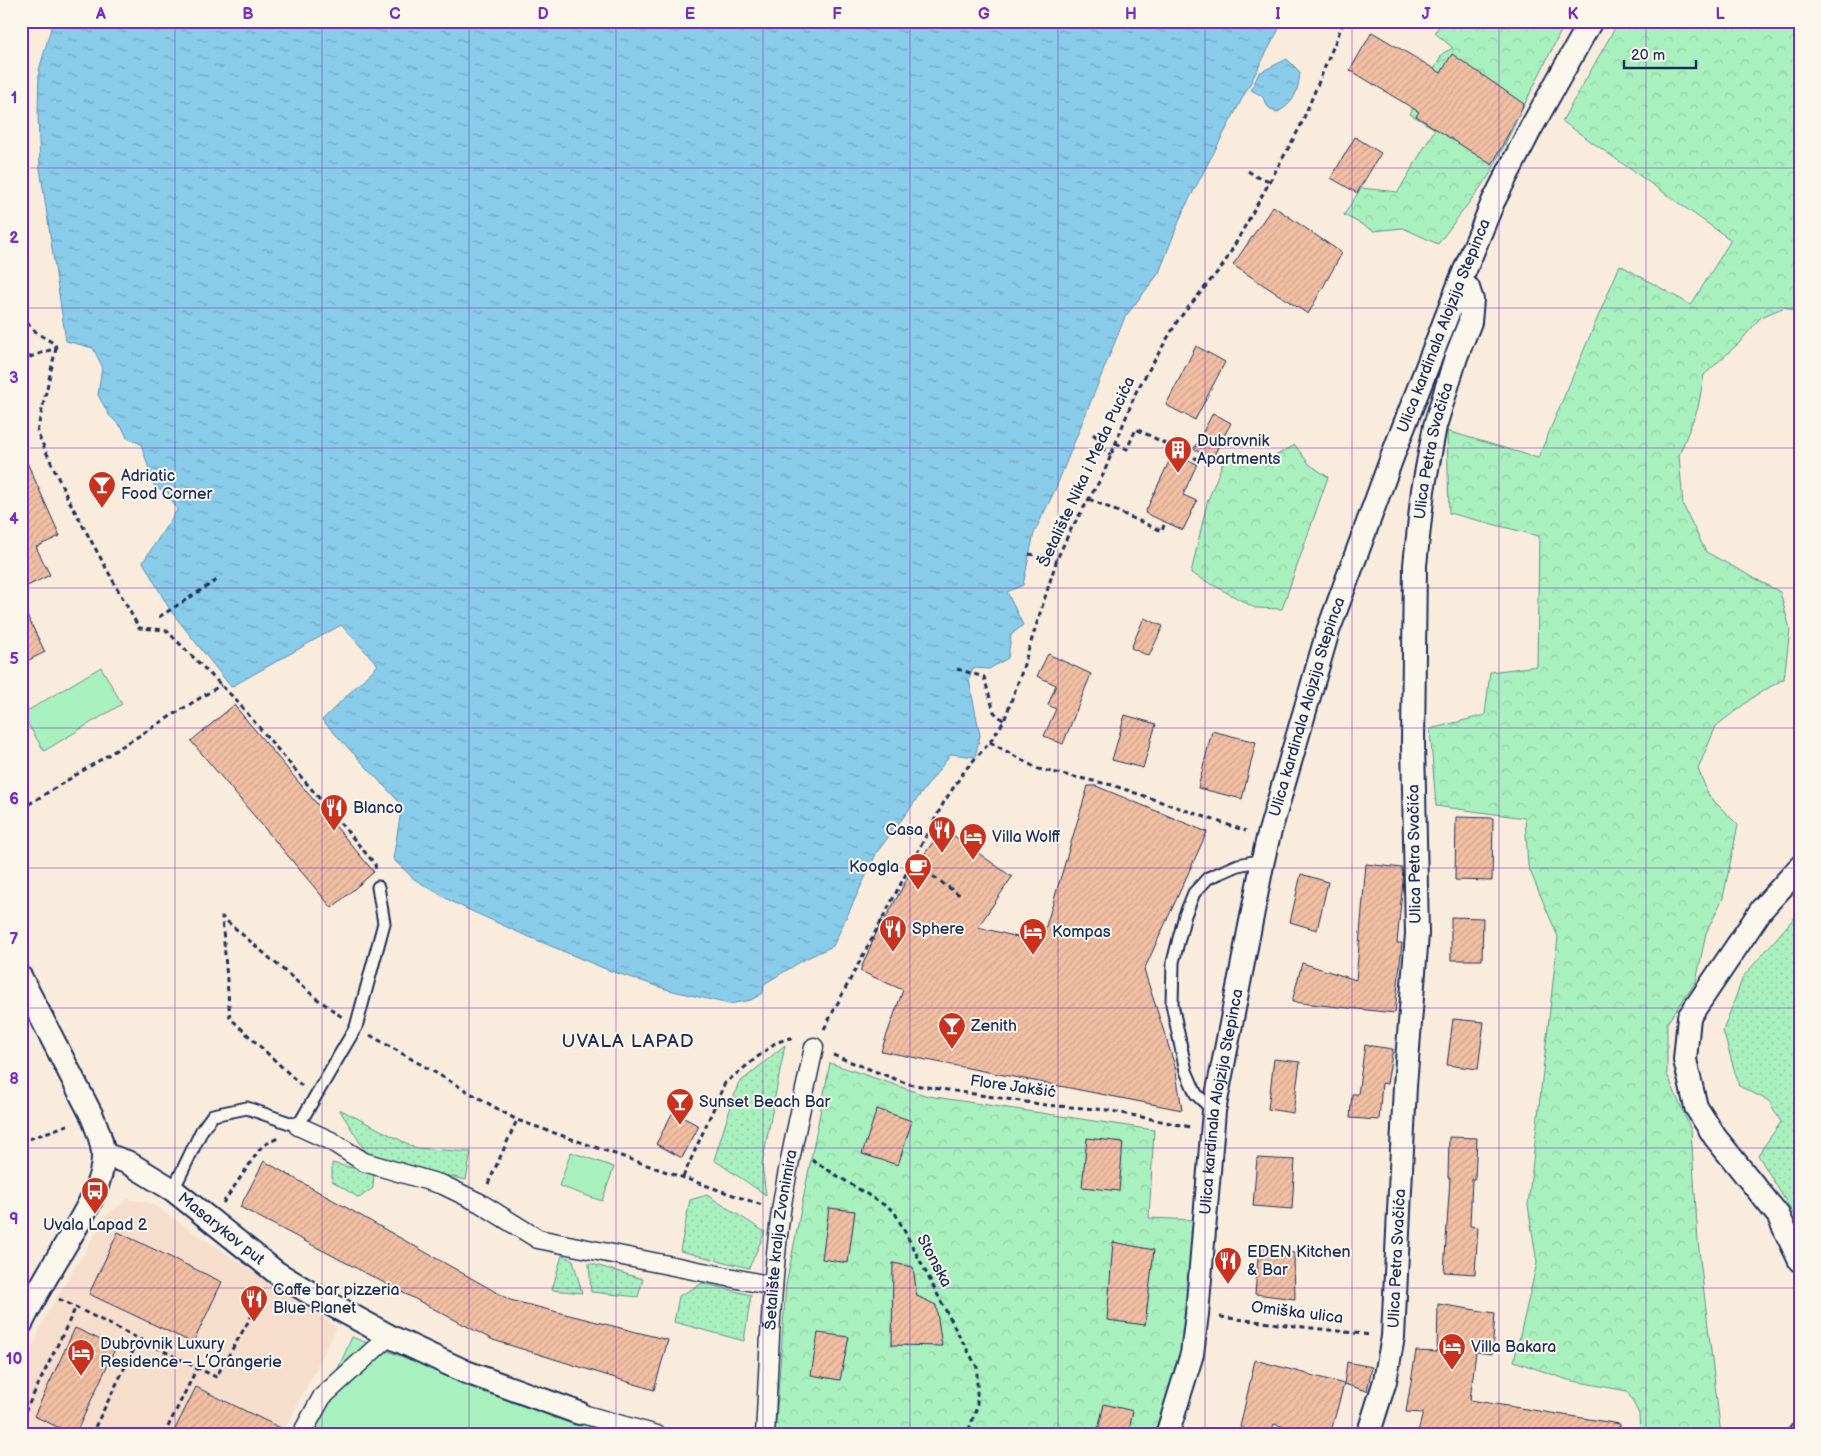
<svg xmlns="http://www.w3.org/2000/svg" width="1821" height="1456" font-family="'Balsamiq Sans',sans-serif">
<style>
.built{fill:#f7decc}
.grass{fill:url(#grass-dots);stroke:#62908e}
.forest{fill:url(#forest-crowns);stroke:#62908e}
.park{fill:#a8f1be;stroke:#62908e}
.water{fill:url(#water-ripples);stroke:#5d8db2}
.building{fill:url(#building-hatch);stroke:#1b2f5e}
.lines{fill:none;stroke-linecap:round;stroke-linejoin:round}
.service-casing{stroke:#1b2f5e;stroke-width:15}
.pedestrian-casing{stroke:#1b2f5e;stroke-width:21}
.minor-casing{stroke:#1b2f5e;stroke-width:26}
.path{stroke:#1b2f5e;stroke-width:3;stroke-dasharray:5 4;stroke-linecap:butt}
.service{stroke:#fbf7ec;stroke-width:11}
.pedestrian{stroke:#fbf7ec;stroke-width:18}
.minor{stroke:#fbf7ec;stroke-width:22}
.grid{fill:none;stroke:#7b2cbf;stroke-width:1;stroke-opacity:0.55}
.labels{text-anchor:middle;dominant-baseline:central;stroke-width:4;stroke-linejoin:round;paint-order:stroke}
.street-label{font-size:16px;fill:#1b2f5e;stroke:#fbf7ec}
.poi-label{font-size:16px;fill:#1b2f5e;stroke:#fbf7ec;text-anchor:start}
.quarter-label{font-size:19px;letter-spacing:1px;fill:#1b2f5e;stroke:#fbf7ec}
.neatline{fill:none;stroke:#7b2cbf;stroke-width:2}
.grid-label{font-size:16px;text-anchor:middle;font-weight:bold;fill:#7b2cbf}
</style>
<defs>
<pattern id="grass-dots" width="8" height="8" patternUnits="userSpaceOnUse" patternTransform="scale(1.25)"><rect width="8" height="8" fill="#a8f1be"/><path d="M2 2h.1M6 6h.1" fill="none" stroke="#90cfa6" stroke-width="1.8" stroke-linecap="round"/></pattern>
<pattern id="forest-crowns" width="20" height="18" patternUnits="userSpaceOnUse" patternTransform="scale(1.25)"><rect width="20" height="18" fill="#a8f1be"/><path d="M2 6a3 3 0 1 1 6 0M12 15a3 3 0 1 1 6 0" fill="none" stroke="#90cfa6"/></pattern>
<pattern id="water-ripples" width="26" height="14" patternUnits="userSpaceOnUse" patternTransform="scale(1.25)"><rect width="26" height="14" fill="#89ccea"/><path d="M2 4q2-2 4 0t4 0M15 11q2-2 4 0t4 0" fill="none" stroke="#6fa6c1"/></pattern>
<pattern id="building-hatch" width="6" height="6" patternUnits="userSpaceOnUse" patternTransform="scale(1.25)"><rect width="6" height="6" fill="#f2bfa3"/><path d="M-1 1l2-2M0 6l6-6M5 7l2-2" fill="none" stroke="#cfa48f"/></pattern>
</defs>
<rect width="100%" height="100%" fill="#f9ecdd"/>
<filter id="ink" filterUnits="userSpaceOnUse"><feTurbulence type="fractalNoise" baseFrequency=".02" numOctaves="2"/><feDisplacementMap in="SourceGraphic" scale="10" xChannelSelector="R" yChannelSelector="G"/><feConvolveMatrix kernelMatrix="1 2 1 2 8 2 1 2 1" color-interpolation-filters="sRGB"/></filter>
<g filter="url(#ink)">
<path class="built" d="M 128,1199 L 150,1203 L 337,1327 L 284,1431 L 293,1435 L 21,1435 L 21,1377 L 44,1319 L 108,1213 Z"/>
<g class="grass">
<path d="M 1800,911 L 1800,1225 L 1758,1155 L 1781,1122 L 1769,1101 L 1739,1086 L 1723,1031 L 1743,977 Z"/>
<path d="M 785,1045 L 762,1164 L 766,1195 L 714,1160 L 738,1084 Z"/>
<path d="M 339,1109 L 416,1148 L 471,1152 L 466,1180 L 369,1157 Z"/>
<path d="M 332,1163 L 374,1173 L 373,1188 L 359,1198 L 332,1181 Z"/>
<path d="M 707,1195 L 765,1232 L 749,1268 L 680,1251 L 690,1200 Z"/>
<path d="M 562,1255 L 573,1260 L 582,1293 L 552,1290 Z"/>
<path d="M 589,1263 L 643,1279 L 638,1297 L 591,1292 Z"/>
<path d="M 703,1283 L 751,1295 L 744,1341 L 674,1322 L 679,1296 Z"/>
</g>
<g class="forest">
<path d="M 1442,21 L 1566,21 L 1489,176 L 1438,244 L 1403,228 L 1374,231 L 1344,215 L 1361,188 L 1398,192 L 1435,129 L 1410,114 L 1443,53 L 1453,48 L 1435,33 Z"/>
<path d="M 1619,21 L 1800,21 L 1800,314 L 1785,307 L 1761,317 L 1739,343 L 1704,375 L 1698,408 L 1679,455 L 1683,505 L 1706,552 L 1780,592 L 1790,629 L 1784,679 L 1756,695 L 1716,726 L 1698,769 L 1709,796 L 1738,825 L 1723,898 L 1706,933 L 1696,982 L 1667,1023 L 1667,1074 L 1691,1130 L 1698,1242 L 1721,1435 L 1640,1435 L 1639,1414 L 1627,1391 L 1568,1380 L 1514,1361 L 1537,1263 L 1528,1205 L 1558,937 L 1528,866 L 1525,818 L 1436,806 L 1430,729 L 1485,715 L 1490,672 L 1537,666 L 1539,536 L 1449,513 L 1447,431 L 1538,458 L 1620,265 L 1691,305 L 1731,240 L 1562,121 Z"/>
<path d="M 1295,445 L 1309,464 L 1328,477 L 1282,609 L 1255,608 L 1191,573 L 1207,503 L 1225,457 L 1262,463 Z"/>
<path d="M 830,1063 L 928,1096 L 1154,1130 L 1149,1218 L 1199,1220 L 1183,1352 L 1158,1435 L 775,1435 L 786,1285 Z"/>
</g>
<g class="park">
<path d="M 101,667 L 122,704 L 44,751 L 22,714 Z"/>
<path d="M 571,1152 L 614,1167 L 602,1201 L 559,1186 Z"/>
<path d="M 352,1337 L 542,1411 L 616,1435 L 309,1435 Z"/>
</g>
<g class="water">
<path d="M 53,21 L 1283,21 L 1183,211 L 1159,273 L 1125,317 L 1055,490 L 1034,533 L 1023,585 L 1007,592 L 1023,625 L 1011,635 L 1008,658 L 989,669 L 973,668 L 969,680 L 980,735 L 975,757 L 951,754 L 877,852 L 833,946 L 805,959 L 764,984 L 763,993 L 751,1000 L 729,1004 L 669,990 L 608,970 L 522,934 L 454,903 L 414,879 L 393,859 L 402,805 L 322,720 L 378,665 L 341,625 L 231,687 L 170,610 L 143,562 L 177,510 L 168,492 L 155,488 L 141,444 L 127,438 L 123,429 L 109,415 L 98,395 L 102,366 L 93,348 L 66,341 L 40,168 L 38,115 L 39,70 Z"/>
<path d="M 1287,59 L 1300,72 C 1298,92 1295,103 1276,113 L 1268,107 L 1262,96 L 1251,90 L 1259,73 Z"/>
</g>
<g class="building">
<path d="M 1372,32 L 1441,73 L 1452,54 L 1524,104 L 1492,165 L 1416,116 L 1419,112 L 1350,70 Z"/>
<path d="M 1355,137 L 1381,153 L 1357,193 L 1331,178 Z"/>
<path d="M 1273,206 L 1342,253 L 1308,314 L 1233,265 Z"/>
<path d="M 1196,346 L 1225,362 L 1195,420 L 1166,405 Z"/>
<path d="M 1213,413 L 1231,423 L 1212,459 L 1194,449 Z"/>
<path d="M 21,449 L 60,536 L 36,547 L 50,575 L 21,589 Z"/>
<path d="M 1173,453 L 1197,464 L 1183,495 L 1197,501 L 1183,530 L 1145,513 Z"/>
<path d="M 21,603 L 45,652 L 21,664 Z"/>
<path d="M 1144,618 L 1163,626 L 1149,656 L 1131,648 Z"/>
<path d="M 1048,654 L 1091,674 L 1063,744 L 1044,736 L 1056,709 L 1048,705 L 1056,685 L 1037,676 Z"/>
<path d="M 234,705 L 374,872 L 332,908 L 191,741 Z"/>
<path d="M 1125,715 L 1156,724 L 1143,768 L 1112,760 Z"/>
<path d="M 1212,731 L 1256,742 L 1242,799 L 1198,788 Z"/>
<path d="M 1088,786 L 1096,786 L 1207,832 L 1144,970 L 1175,1066 L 1182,1110 L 881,1051 L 903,990 L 860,971 L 883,917 L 886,918 L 908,877 L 943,828 L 1012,877 L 978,927 L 1041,943 Z"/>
<path d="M 1456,817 L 1493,818 L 1492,881 L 1455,880 Z"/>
<path d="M 1366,864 L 1402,868 L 1403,881 L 1397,943 L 1402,943 L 1395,1013 L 1292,1002 L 1302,963 L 1356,980 Z"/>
<path d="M 1301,874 L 1328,882 L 1317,930 L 1290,922 Z"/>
<path d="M 1451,917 L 1483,918 L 1482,960 L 1451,960 Z"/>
<path d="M 1453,1019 L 1484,1022 L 1478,1069 L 1447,1065 Z"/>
<path d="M 1365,1045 L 1393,1049 L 1387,1084 L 1382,1083 L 1379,1120 L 1350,1118 L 1352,1094 L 1358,1094 Z"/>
<path d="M 1274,1059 L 1300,1062 L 1293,1113 L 1268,1109 Z"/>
<path d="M 877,1109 L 912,1121 L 898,1165 L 862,1154 Z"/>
<path d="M 673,1112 L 699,1126 L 682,1158 L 656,1144 Z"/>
<path d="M 1449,1137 L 1477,1138 L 1475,1179 L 1472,1179 L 1470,1226 L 1478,1227 L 1475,1274 L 1444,1272 L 1450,1178 L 1448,1178 Z"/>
<path d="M 1087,1138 L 1123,1142 L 1119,1191 L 1082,1187 Z"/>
<path d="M 1257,1158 L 1295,1160 L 1292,1209 L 1253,1206 Z"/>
<path d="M 264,1161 L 510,1300 L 668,1340 L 654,1390 L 493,1340 L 240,1207 Z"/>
<path d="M 829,1208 L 855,1211 L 848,1263 L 822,1259 Z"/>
<path d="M 118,1232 L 222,1282 L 193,1343 L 89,1294 Z"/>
<path d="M 1113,1242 L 1154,1250 L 1145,1325 L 1107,1320 Z"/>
<path d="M 1259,1246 L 1294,1253 L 1295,1299 L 1255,1294 Z"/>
<path d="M 893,1263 L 913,1267 L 917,1296 L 936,1305 L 942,1346 L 892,1345 Z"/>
<path d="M 1438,1304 L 1495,1313 L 1492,1354 L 1476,1352 L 1470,1400 L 1620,1424 L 1619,1435 L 1417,1435 L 1423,1413 L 1406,1412 L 1416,1351 L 1437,1352 Z"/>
<path d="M 75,1328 L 116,1347 L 75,1435 L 34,1416 Z"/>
<path d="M 818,1333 L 849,1337 L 840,1380 L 811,1375 Z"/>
<path d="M 1255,1360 L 1344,1384 L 1330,1435 L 1312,1435 L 1274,1424 L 1270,1435 L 1258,1435 L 1240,1427 Z"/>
<path d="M 1347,1362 L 1372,1367 L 1367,1391 L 1344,1384 Z"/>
<path d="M 196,1387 L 291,1433 L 290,1435 L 172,1435 Z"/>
<path d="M 1104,1404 L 1133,1411 L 1128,1435 L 1097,1435 Z"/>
</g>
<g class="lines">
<defs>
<g id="service">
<path d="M 1214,1111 L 1196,1094 L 1186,1071 L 1172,1004 L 1173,962 L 1185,915 L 1194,893 L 1208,878 L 1238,865 L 1263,860"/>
<path d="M 173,1190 L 202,1130 L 213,1115 L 247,1108 L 298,1126 L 356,1027 L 384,923 L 378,887"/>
</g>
<g id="pedestrian">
<path d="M 298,1126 L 331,1141 L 364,1162 L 443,1185 L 480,1203 L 538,1239 L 773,1286"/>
<path d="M 579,1413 L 657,1435"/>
<path d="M 301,1435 L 322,1397 L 389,1336"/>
<path id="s1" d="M 765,1435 C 769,1360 771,1285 781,1211 C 789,1156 803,1102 814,1047"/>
</g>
<g id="minor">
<path d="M 1800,867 L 1762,909 L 1689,1017 L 1685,1060 L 1696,1107 L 1715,1137 L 1778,1215 L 1800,1261"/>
<path d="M 21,978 L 92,1116 C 97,1128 102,1140 103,1153 C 105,1186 76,1226 60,1254 C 46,1277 33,1300 21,1324"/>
<path id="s2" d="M 103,1154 L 127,1162 L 173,1190 L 277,1273 L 312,1294 L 389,1336 L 466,1372 L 579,1413"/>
<path id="s3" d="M 1167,1435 L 1192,1354 L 1197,1314 L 1214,1111 L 1263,860 L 1268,838 L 1328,631 L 1394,452 L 1460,282 L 1493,202 L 1531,128 L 1591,21"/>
<path id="s4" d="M 1368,1435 L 1385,1381 L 1393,1337 L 1405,1086 L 1417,934 L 1413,743 L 1415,565 L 1423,490 L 1435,426 L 1456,357 L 1470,322 L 1472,300 L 1468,288 L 1460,282"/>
<path d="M 1800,1435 L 1800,1433"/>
</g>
</defs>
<use href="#service" class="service-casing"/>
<use href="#pedestrian" class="pedestrian-casing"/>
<use href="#minor" class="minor-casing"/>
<g class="path">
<path d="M 1248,171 L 1257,177 L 1271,181"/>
<path d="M 21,316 L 37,333 L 55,344 L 56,348 L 21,360"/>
<path d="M 56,348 L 37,432 L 66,495 L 139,628 L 166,630 L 235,699 L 375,864 L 376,872"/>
<path d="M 1093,434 L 1100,440 L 1099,446 L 1111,455"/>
<path d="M 1116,443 L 1127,449 L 1136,429 L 1201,461"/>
<path d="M 1089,499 L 1162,531 L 1165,522"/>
<path d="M 1029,554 L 1057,559"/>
<path d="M 159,617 L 217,580"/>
<path d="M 957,669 L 984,677 L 994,712 L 1004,721"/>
<path d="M 990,742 L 1038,769 L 1112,785 L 1246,831"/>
<path d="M 21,809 L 221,685"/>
<path d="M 911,861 L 961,896 L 962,895"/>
<path d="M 824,1029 L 944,802 L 965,770 L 990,742 L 1004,721 L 1021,674 L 1057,559 L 1070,531 L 1103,475 L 1136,392 L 1178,320 L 1224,264 L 1300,127 L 1344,21"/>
<path d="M 370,1035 L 517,1120 L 762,1205"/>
<path d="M 833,1055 L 908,1084 L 1046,1105 L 1107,1110 L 1190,1127"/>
<path d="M 302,1086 L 230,1018 L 222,917 L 316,998 L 342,1017"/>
<path d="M 21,1142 L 70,1124"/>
<path d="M 812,1160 L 894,1211 L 956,1330 L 977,1367 L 977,1407 L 967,1435"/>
<path d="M 683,1177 L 725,1083 L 775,1043 L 790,1038 L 795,1039"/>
<path d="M 488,1184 L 517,1120"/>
<path d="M 223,1203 L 262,1146 L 278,1138"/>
<path d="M 59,1299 L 216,1377 L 265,1293"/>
<path d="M 1220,1317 L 1371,1335"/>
<path d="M 21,1420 L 76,1307"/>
<path d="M 21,1423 L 45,1435"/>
<path d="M 91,1435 L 139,1339"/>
<path d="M 164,1435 L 197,1368"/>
</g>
<use href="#service" class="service"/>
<use href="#pedestrian" class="pedestrian"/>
<use href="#minor" class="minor"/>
</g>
</g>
<path class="grid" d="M 175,21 L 175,1435M 322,21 L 322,1435M 469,21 L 469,1435M 616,21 L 616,1435M 763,21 L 763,1435M 910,21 L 910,1435M 1058,21 L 1058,1435M 1205,21 L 1205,1435M 1352,21 L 1352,1435M 1499,21 L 1499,1435M 1646,21 L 1646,1435M 21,168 L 1800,168M 21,308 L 1800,308M 21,448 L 1800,448M 21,588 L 1800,588M 21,728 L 1800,728M 21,868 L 1800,868M 21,1008 L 1800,1008M 21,1148 L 1800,1148M 21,1288 L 1800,1288"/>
<defs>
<symbol id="building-pin" viewBox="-11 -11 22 30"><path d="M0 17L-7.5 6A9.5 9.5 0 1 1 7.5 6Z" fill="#c8321e" stroke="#fbf7ec"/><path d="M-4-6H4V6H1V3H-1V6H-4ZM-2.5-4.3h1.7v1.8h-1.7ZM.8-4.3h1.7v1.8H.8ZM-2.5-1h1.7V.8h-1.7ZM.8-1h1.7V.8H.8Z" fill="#fff"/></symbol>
<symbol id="bar-pin" viewBox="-11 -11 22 30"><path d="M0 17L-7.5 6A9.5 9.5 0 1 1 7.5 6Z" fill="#c8321e" stroke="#fbf7ec"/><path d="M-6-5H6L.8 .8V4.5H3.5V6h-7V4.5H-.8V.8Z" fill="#fff"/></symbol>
<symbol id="restaurant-pin" viewBox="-11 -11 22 30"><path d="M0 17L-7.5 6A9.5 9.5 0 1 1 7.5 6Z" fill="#c8321e" stroke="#fbf7ec"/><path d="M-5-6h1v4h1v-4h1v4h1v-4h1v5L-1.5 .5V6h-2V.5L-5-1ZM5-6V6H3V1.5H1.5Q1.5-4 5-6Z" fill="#fff"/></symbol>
<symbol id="hotel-pin" viewBox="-11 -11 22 30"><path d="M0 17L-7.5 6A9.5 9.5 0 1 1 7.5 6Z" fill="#c8321e" stroke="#fbf7ec"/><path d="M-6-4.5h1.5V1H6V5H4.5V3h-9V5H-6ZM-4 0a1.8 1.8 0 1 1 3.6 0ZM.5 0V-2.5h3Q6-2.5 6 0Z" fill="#fff"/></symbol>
<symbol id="cafe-pin" viewBox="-11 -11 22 30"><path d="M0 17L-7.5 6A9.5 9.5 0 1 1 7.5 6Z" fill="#c8321e" stroke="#fbf7ec"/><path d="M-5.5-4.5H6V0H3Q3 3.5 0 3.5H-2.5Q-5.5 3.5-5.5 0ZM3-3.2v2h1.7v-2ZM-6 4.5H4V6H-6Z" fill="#fff"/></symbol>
<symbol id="bus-pin" viewBox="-11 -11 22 30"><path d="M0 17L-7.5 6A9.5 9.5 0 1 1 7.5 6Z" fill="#c8321e" stroke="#fbf7ec"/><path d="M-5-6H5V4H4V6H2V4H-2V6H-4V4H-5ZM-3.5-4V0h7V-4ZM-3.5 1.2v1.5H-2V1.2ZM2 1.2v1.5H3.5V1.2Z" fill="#fff"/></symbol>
</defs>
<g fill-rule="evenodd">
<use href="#building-pin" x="1162" y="434" width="32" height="43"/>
<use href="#bar-pin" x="86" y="469" width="32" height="43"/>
<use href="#restaurant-pin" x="318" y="792" width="32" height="43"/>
<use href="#restaurant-pin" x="926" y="814" width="32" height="43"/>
<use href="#hotel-pin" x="957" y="821" width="32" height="43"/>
<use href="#cafe-pin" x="902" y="851" width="32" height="43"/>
<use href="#restaurant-pin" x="877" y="913" width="32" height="43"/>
<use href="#hotel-pin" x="1017" y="916" width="32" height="43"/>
<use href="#bar-pin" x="936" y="1010" width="32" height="43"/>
<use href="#bar-pin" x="664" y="1086" width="32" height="43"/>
<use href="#bus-pin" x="79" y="1175" width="32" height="43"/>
<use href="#restaurant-pin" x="1212" y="1245" width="32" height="43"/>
<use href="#restaurant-pin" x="238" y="1283" width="32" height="43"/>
<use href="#hotel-pin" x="1436" y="1331" width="32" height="43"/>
<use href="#hotel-pin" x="65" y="1337" width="32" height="43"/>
</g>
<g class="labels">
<g class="street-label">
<text stroke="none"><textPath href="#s3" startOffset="1149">Ulica kardinala Alojzija Stepinca</textPath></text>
<text stroke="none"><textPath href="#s4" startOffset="990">Ulica Petra Svačića</textPath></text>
<text transform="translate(1087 472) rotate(-65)">Šetalište Nika i Meda Pucića</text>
<text stroke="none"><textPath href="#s3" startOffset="744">Ulica kardinala Alojzija Stepinca</textPath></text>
<text transform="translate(1415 854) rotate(-91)">Ulica Petra Svačića</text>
<text transform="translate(1013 1087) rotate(8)">Flore Jakšić</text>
<text stroke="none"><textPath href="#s3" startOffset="339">Ulica kardinala Alojzija Stepinca</textPath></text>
<text stroke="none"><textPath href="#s2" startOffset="141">Masarykov put</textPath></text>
<text stroke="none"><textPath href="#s1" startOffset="196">Šetalište kralja Zvonimira</textPath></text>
<text stroke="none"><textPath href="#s4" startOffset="180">Ulica Petra Svačića</textPath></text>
<text transform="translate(934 1261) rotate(62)">Stonska</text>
<text transform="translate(1297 1313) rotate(7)">Omiška ulica</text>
</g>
<g class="poi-label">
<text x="1197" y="441">Dubrovnik<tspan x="1197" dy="18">Apartments</tspan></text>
<text x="121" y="476">Adriatic<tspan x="121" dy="18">Food Corner</tspan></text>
<text x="353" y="808">Blanco</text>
<text x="923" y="830" text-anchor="end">Casa</text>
<text x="992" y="837">Villa Wolff</text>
<text x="899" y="867" text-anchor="end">Koogla</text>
<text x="912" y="929">Sphere</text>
<text x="1052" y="932">Kompas</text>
<text x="971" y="1026">Zenith</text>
<text x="699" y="1102">Sunset Beach Bar</text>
<text x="95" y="1225" text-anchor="middle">Uvala Lapad 2</text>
<text x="1247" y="1252">EDEN Kitchen<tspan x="1247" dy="18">&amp; Bar</tspan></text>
<text x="273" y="1290">Caffe bar pizzeria<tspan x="273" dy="18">Blue Planet</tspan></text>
<text x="100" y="1344">Dubrovnik Luxury<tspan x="100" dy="18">Residence – L’Orangerie</tspan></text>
<text x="1471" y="1347">Villa Bakara</text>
</g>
<g class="quarter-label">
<text x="628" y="1041">UVALA LAPAD</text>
</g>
</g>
<rect width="1821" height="1456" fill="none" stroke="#fbf7ec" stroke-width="55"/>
<path d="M1624 60v8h72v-8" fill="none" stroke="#1b2f5e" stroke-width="2.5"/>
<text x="1631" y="60" font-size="15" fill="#1b2f5e" stroke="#fbf7ec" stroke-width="4" paint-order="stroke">20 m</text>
<rect x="28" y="28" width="1766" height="1400" class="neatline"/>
<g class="grid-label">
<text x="101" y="19">A</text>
<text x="248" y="19">B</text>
<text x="395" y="19">C</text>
<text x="543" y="19">D</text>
<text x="690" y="19">E</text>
<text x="837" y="19">F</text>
<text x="984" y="19">G</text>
<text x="1131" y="19">H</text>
<text x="1278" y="19">I</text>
<text x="1426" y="19">J</text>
<text x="1573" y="19">K</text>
<text x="1720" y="19">L</text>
<text x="14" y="103">1</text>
<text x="14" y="243">2</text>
<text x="14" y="383">3</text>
<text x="14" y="524">4</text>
<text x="14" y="664">5</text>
<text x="14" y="804">6</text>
<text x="14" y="944">7</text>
<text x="14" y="1084">8</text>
<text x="14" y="1224">9</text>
<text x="14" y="1364">10</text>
</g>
</svg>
